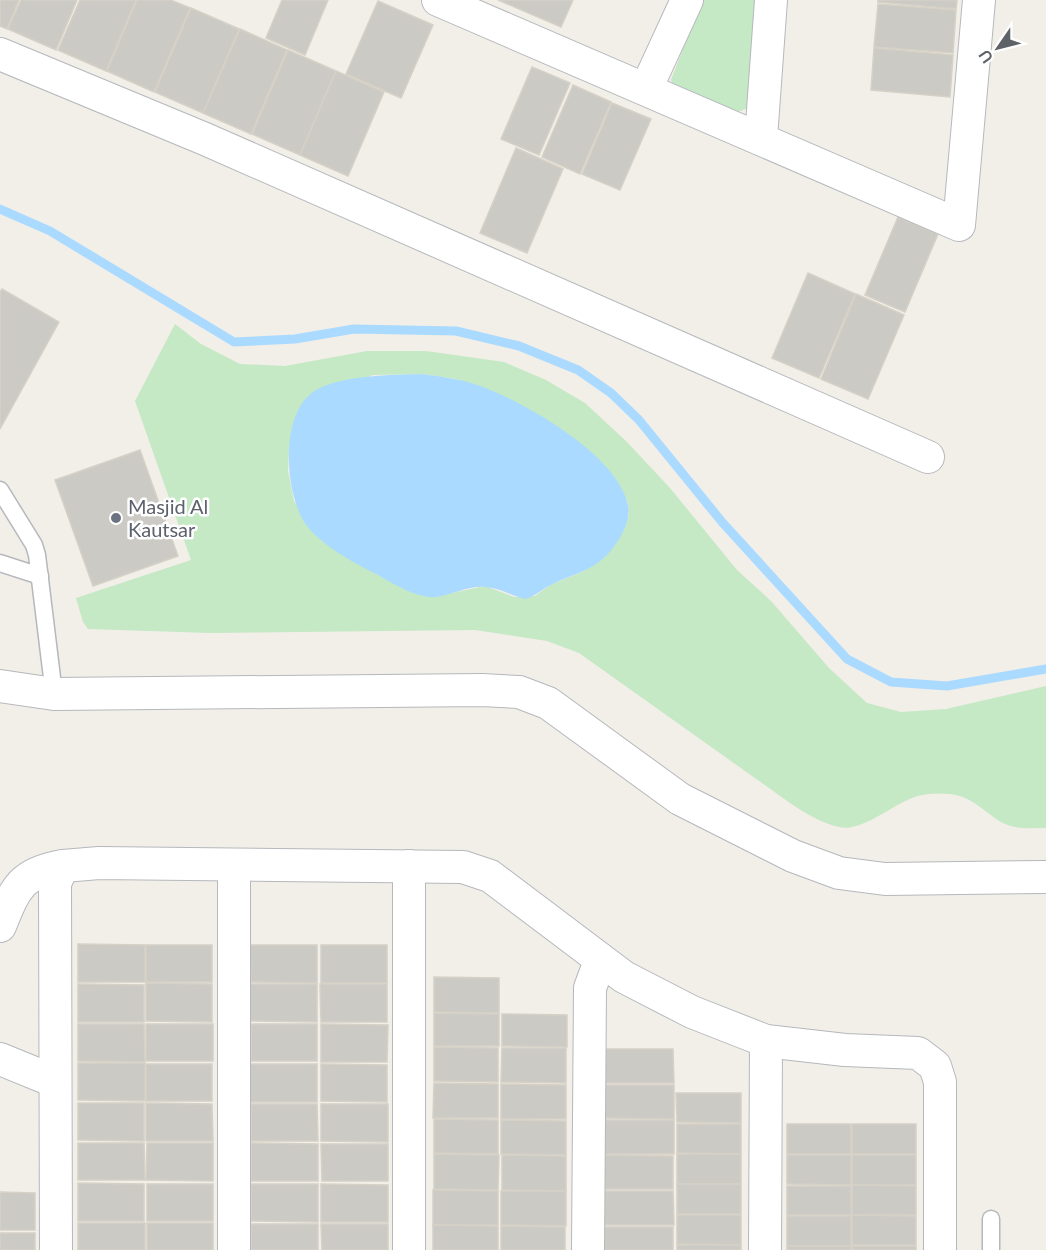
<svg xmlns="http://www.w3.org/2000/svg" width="1046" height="1250" font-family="Lato,sans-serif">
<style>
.green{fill:#c5e8c5;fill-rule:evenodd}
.water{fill:#aadaff}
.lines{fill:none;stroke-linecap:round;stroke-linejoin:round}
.stream{stroke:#aadaff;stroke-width:9}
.building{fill:#cccac5;stroke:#d6d1c6;stroke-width:1.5}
.lane-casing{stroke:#b5b8bc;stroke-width:19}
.street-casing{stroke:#b5b8bc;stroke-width:34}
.lane{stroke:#fff;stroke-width:16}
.street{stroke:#fff;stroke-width:32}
.worship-dot{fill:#6b7280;stroke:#fff;stroke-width:2}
.labels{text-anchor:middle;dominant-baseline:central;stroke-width:5;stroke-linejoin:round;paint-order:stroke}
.worship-label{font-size:20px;fill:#5b616d;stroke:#fff;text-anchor:start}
</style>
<rect width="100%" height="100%" fill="#f1efe8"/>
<g class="green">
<path d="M 702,0 L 759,0 L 748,108 L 735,113 L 673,85 L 671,80 Z"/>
<path d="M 175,324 L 201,344 L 240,364 L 285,366 L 367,351 L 426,351 L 504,362 L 546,380 L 585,403 L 627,442 L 670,488 L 737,570 L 771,601 L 829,668 L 867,703 L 901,712 L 946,709 L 1046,686 L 1046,828 C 1031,828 1015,830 1001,822 C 983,811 973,797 950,794 C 940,793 928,793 918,796 C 895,802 862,833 839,827 C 821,823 805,813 790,803 L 579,653 L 547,641 L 475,630 L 210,633 L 88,629 L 83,622 L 76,598 L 191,560 L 135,401 ZM 422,374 L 456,379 L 610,472 L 628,503 L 629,515 L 624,529 L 605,557 L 582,572 L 550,585 L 535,596 L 514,597 L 488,587 L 480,587 L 434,597 L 421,595 L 376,574 L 321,540 L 294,501 L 288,471 L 289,446 L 300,408 L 373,375 Z"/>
</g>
<path class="water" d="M 422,374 C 444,377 467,380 488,389 C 530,406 618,456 628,505 C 632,522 617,545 605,557 C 591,571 570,575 553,584 C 543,588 536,596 525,599 C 512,596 500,588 486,587 C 470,585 454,594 437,597 C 418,599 394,584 378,575 C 354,563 324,547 307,526 C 284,496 278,409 318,389 C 345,375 391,375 422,374 Z"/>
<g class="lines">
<path class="stream" d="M 0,209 L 50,231 L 234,342 L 295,339 L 354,329 L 456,331 L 519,346 L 578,370 L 611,393 L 639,420 L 722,522 L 847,659 L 891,682 L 947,686 L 1046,669"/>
</g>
<g class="building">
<path d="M 0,0 L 19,0 L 7,29 L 0,26 Z"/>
<path d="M 21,0 L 77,0 L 56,50 L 8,29 Z"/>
<path d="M 80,0 L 136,0 L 106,71 L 58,50 Z"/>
<path d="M 137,0 L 171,0 L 190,8 L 154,92 L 107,71 Z"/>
<path d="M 282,0 L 328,0 L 305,55 L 266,38 Z"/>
<path d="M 498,0 L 573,0 L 561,27 Z"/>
<path d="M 878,0 L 957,0 L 956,9 L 878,2 Z"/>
<path d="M 378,1 L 433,25 L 401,98 L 346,74 Z"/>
<path d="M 878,4 L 956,10 L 953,53 L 874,47 Z"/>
<path d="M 191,8 L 239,29 L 203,113 L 155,92 Z"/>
<path d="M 240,29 L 287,50 L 251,134 L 203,113 Z"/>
<path d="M 874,48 L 953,55 L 950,97 L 871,90 Z"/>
<path d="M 288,50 L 336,71 L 300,155 L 252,134 Z"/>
<path d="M 532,67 L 570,83 L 539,155 L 501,139 Z"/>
<path d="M 336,71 L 384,92 L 348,176 L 300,155 Z"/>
<path d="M 573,85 L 611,102 L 580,174 L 542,157 Z"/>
<path d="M 612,103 L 651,119 L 620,190 L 582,174 Z"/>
<path d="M 516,148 L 563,169 L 527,253 L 480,233 Z"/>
<path d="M 898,217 L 938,234 L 905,312 L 865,295 Z"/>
<path d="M 808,273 L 855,294 L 819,378 L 772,358 Z"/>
<path d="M 2,289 L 59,322 L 0,429 L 0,292 Z"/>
<path d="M 856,294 L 904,315 L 868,399 L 821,379 Z"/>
<path d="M 140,450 L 178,556 L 93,586 L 55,480 Z"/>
<path d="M 78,944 L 145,945 L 145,982 L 78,982 Z"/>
<rect x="146" y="945" width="66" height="37"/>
<path d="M 250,945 L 317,945 L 317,983 L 251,982 Z"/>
<rect x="321" y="945" width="66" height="38"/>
<path d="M 434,977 L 499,978 L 499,1013 L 434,1012 Z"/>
<path d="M 146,983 L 212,984 L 212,1022 L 146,1021 Z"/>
<path d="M 78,984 L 144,985 L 144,1022 L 78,1022 Z"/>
<path d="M 250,984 L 317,984 L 317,1022 L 250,1021 Z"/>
<path d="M 320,984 L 387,984 L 387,1022 L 321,1022 Z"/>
<path d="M 434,1013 L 499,1014 L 499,1046 L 434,1046 Z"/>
<path d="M 502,1014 L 567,1015 L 567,1047 L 502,1046 Z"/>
<path d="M 78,1024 L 144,1024 L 145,1062 L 78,1061 Z"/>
<rect x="146" y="1024" width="67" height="37"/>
<rect x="251" y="1024" width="66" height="37"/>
<path d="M 321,1024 L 388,1025 L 387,1062 L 321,1062 Z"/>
<path d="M 434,1047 L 498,1048 L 498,1082 L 434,1081 Z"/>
<path d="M 502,1048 L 566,1048 L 566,1083 L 501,1082 Z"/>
<path d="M 603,1049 L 673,1049 L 674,1083 L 604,1083 Z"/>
<path d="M 78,1063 L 145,1063 L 145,1101 L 78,1100 Z"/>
<rect x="146" y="1064" width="66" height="37"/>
<rect x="250" y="1064" width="67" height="38"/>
<path d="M 321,1064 L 387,1065 L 387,1102 L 321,1101 Z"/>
<path d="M 434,1083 L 498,1084 L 498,1118 L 433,1118 Z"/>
<path d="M 501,1084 L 566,1085 L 566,1119 L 501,1119 Z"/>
<path d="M 603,1085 L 674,1085 L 674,1119 L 603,1118 Z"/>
<path d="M 676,1093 L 741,1093 L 741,1123 L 677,1122 Z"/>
<path d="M 78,1103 L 144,1103 L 144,1141 L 78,1140 Z"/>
<path d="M 146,1103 L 212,1104 L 213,1141 L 146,1141 Z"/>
<path d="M 251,1104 L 317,1104 L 318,1141 L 251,1141 Z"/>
<path d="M 321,1104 L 388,1104 L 388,1142 L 321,1141 Z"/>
<path d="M 434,1119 L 498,1120 L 498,1154 L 434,1153 Z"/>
<path d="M 501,1120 L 566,1121 L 566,1155 L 501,1154 Z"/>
<rect x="603" y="1120" width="71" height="34"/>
<path d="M 677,1124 L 741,1124 L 741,1154 L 677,1153 Z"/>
<rect x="787" y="1124" width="64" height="30"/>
<rect x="852" y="1124" width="64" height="30"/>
<path d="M 78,1143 L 144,1143 L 145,1180 L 78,1180 Z"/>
<path d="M 147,1143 L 213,1143 L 213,1181 L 146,1180 Z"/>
<path d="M 251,1143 L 318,1144 L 318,1181 L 251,1181 Z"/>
<path d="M 321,1144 L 388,1144 L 388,1181 L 322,1181 Z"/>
<path d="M 434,1154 L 499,1155 L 498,1190 L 434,1189 Z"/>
<rect x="677" y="1154" width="64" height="30"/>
<path d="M 502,1155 L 566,1156 L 566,1191 L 502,1190 Z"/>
<path d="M 603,1155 L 673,1156 L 673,1189 L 603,1189 Z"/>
<path d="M 787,1155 L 851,1155 L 851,1185 L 787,1184 Z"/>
<rect x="852" y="1155" width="64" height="30"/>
<path d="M 78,1183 L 144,1184 L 144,1221 L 78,1221 Z"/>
<rect x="147" y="1184" width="66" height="37"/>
<path d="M 251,1184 L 318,1184 L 318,1222 L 251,1221 Z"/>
<path d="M 321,1184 L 388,1185 L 388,1222 L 321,1222 Z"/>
<rect x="677" y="1184" width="64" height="30"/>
<path d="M 852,1185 L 916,1186 L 916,1215 L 852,1215 Z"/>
<rect x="787" y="1186" width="64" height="29"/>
<path d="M 433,1190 L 498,1191 L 498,1225 L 433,1225 Z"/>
<path d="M 501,1191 L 566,1191 L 566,1226 L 501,1225 Z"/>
<path d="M 603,1191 L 673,1191 L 674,1225 L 603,1225 Z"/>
<path d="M 0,1192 L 35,1193 L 35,1230 L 0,1230 Z"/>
<path d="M 677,1215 L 741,1215 L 741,1245 L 677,1244 Z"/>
<path d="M 852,1215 L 916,1216 L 916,1245 L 852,1245 Z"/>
<rect x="787" y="1216" width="64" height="30"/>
<rect x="78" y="1223" width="67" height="27"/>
<rect x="147" y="1223" width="66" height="27"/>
<rect x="251" y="1224" width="67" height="26"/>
<path d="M 321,1224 L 388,1224 L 388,1250 L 322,1250 Z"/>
<path d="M 433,1225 L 498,1226 L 498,1250 L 433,1250 Z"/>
<path d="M 501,1226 L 565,1227 L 565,1250 L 501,1250 Z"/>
<rect x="603" y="1227" width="70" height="23"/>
<rect x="0" y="1233" width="35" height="17"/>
<rect x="677" y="1245" width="64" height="5"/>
<rect x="787" y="1246" width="64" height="4"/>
<rect x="852" y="1246" width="64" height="4"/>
</g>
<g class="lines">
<defs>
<g id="lane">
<path d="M 0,490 L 34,545 L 37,555 L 54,694"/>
<path d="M 0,563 L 40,576"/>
<path d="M 991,1250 L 991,1219"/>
</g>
<g id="street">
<path d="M 438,0 L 959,225 L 979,0"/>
<path d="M 0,54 L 205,139 L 928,457"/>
<path d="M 646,89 L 687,0"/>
<path d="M 761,138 L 771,0"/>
<path d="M 0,686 L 54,694 L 482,690 L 519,692 L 548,703 L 680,799 L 793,856 L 839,873 L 885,879 L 1046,877"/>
<path d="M 409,866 L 409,1250"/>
<path d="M 0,926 C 15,889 20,873 63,866"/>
<path d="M 0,1059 L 54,1081"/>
<path d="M 56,1250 L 55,883 L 63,866 L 99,863 L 463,867 L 490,876 L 624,977 L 692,1012 L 766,1041 L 845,1050 L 918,1053 L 935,1066 L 940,1082 L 940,1250"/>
<path d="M 234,1250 L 234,865"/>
<path d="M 588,1250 L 590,988 L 600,961"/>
<path d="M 765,1250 L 766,1041"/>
</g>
</defs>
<use href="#lane" class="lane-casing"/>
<use href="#street" class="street-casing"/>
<use href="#lane" class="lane"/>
<use href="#street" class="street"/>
</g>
<circle class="worship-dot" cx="116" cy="518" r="6"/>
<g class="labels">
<g class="worship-label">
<text x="128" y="506">Masjid Al<tspan x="128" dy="23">Kautsar</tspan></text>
</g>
</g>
<g transform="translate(998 48) rotate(235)" stroke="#ffffff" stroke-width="4.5" paint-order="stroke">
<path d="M0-4.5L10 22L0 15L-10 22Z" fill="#5f6368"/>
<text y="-9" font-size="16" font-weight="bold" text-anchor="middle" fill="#5f6368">U</text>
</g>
</svg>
